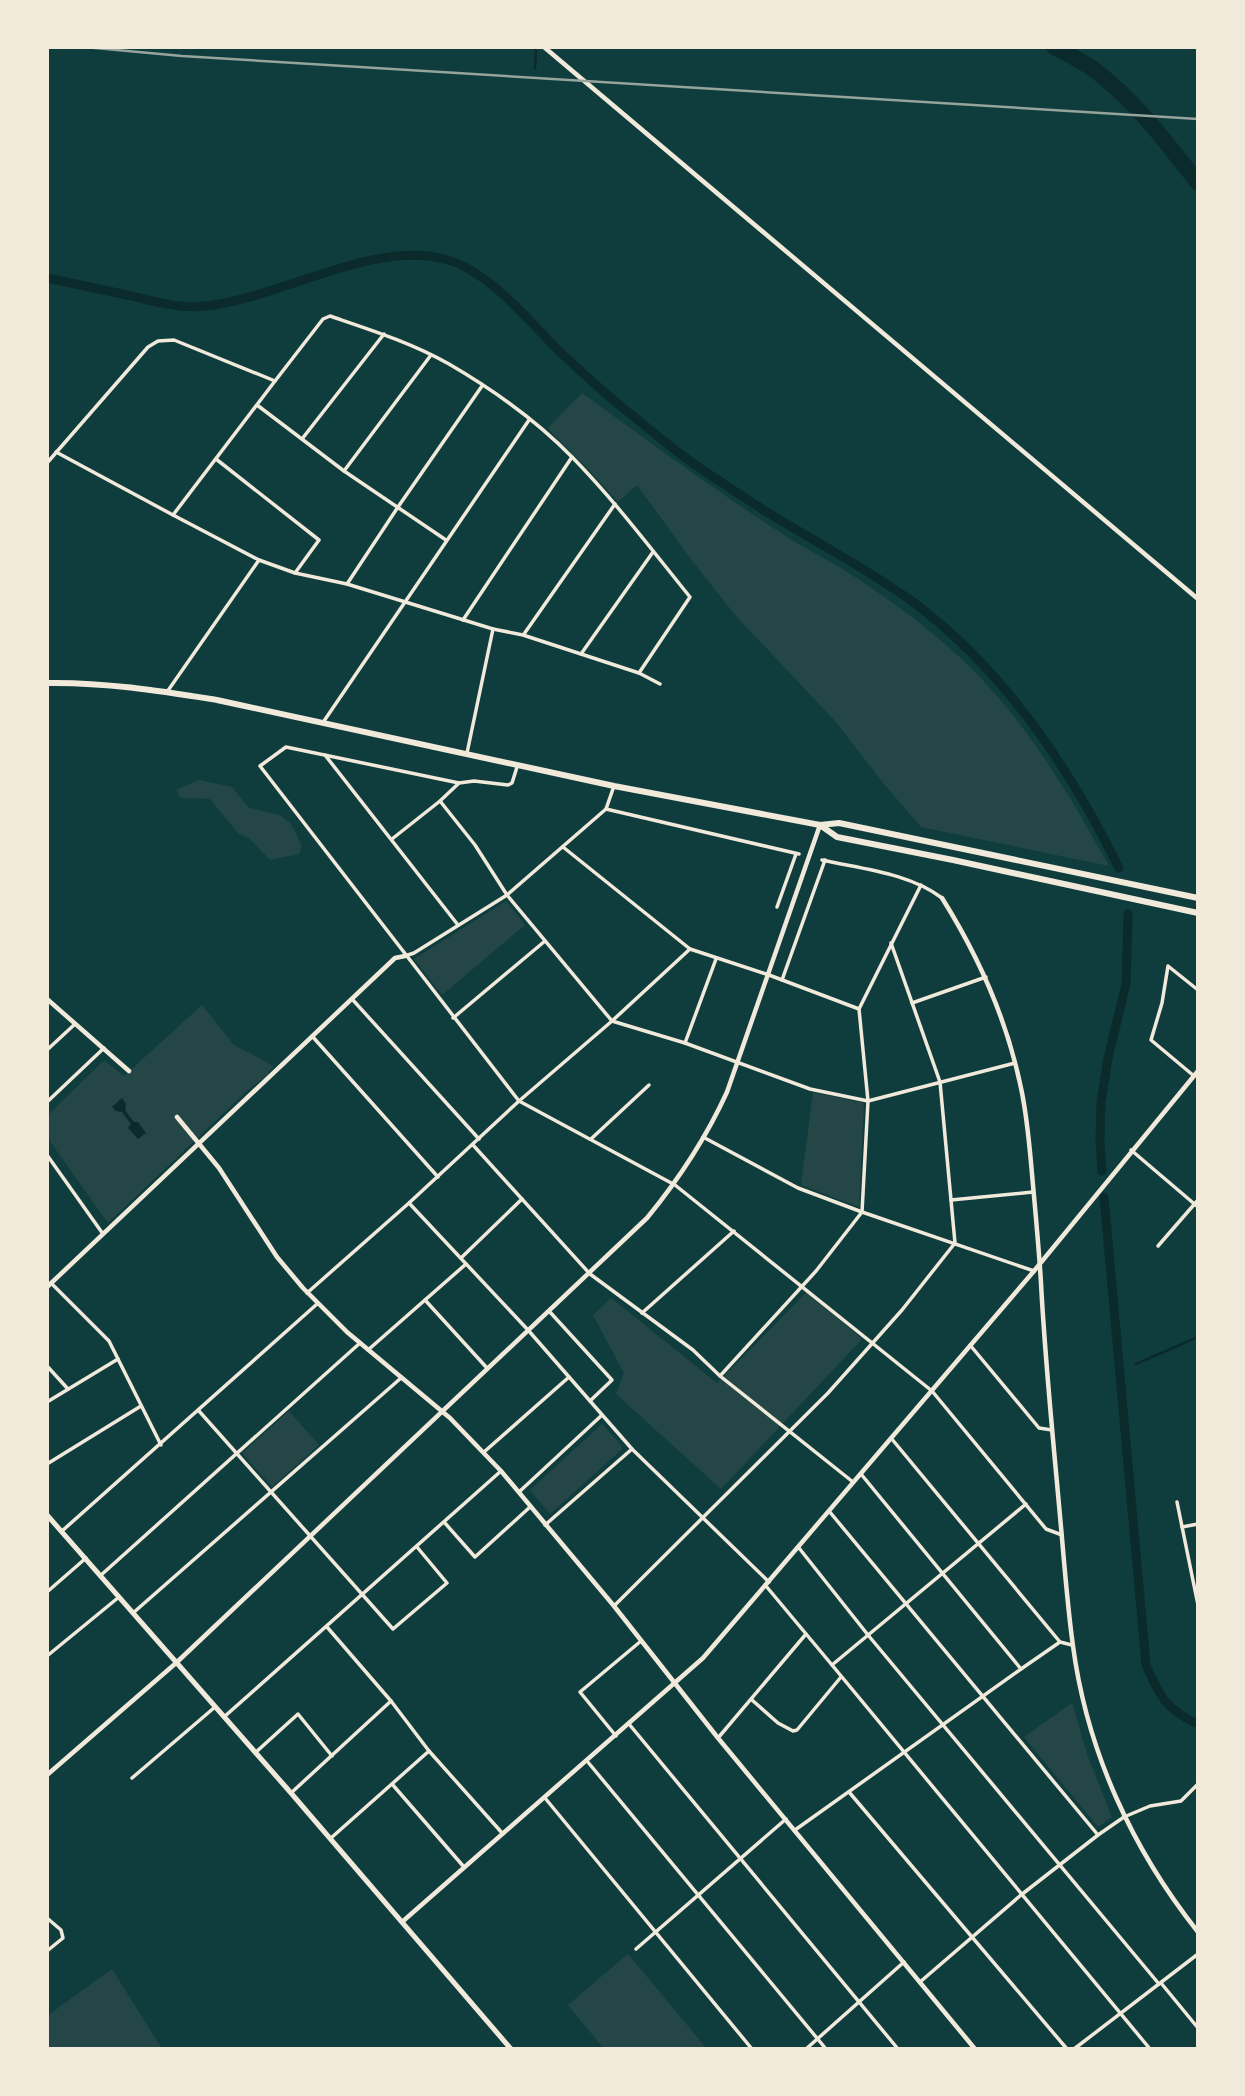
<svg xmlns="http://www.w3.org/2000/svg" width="1245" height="2096" font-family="Arial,sans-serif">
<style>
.green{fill:#244646}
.water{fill:#0a2a2b}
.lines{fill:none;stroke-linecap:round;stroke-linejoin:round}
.stream{stroke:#0a2a2b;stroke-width:2.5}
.canal{stroke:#0a2a2b;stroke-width:9}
.river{stroke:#0a2a2b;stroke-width:16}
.minor{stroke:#f1e9da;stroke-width:3.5}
.tertiary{stroke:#f1e9da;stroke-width:4.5}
.secondary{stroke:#f1e9da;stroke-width:5}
.trunk{stroke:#f1e9da;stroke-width:6}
.rail{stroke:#97a49c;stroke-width:2.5}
</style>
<rect width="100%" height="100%" fill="#0f3d3e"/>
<g class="green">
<path d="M 582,393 C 648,441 713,489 781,533 C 806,550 833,562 858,579 C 899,606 939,636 974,671 C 1030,728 1071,797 1109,866 L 921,827 L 884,784 L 835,721 L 736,616 L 690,558 L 637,485 L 618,502 L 588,469 L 549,430 L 548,428 Z"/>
<path d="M 199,780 L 232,787 L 249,808 L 280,815 L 291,824 L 302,846 L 299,854 L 270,860 L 249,838 L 238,833 L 210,799 L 181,798 L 176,790 Z"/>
<path d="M 506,901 L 525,925 L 442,995 L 414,959 Z"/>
<path d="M 202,1005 L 234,1045 L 267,1062 L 273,1067 L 268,1072 L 268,1075 L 249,1089 L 108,1223 L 47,1137 L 47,1116 L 102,1062 L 105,1061 L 124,1076 Z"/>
<path d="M 813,1092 L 864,1103 L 859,1207 L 801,1185 Z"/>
<path d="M 808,1291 L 862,1339 L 721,1489 L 616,1394 L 624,1373 L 593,1315 L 611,1298 L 717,1383 Z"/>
<path d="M 289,1411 L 319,1445 L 272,1487 L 242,1453 Z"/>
<path d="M 602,1424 L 621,1445 L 622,1449 L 550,1514 L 530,1490 Z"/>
<path d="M 1072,1703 L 1087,1754 L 1112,1817 L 1098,1827 L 1024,1737 Z"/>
<path d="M 628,1954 L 707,2049 L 604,2049 L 568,2005 Z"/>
<path d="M 112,1969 L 162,2049 L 47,2049 L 47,2016 Z"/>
</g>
<path class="water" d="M 122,1098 L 126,1104 L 125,1110 L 134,1122 L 138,1122 L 146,1133 L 138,1139 L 128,1128 L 131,1124 L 122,1112 L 116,1111 L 112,1107 Z"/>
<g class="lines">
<g class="stream">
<path d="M 533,47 L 536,51 L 535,68"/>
<path d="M 1136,1364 L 1198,1337"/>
</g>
<g class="canal">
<path d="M 47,278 C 76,284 104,290 132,296 C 156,302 180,309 205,306 C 279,299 371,240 445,259 C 489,271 527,319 558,350 C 579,370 601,390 623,408 C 642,423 661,439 680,454 C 711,476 743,497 775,517 C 823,546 872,572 917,605 C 1005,672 1071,770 1119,868"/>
<path d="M 1102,1171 L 1100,1140 L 1101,1102 L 1108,1058 L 1126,984 L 1128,914"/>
<path d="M 1104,1197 L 1146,1665 C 1159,1695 1166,1710 1198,1724"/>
</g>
<path class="river" d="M 1054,47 C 1068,54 1084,62 1096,71 C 1136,102 1167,143 1198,183"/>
<g class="minor">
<path d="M 275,381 L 323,319 L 330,316 C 371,330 412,343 449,364 C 492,389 538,422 573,458 C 615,501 652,550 690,597 L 639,673"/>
<path d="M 257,405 L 344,471 L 446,540"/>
<path d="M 302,439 L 384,334"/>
<path d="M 56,452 L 173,515"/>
<path d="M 216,459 L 319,540 L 295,573"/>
<path d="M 47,463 L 148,347 L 158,341 L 174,340 L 275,381 L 173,515 L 259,560 L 295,573 L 347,584 L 493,629 L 523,635 L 639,673 L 660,684"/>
<path d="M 344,471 L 431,355"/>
<path d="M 347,584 L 398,507 L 482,386"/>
<path d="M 463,620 L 572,457"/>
<path d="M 524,634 L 615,504"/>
<path d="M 581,654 L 653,552"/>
<path d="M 167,692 L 259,560"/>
<path d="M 324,721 L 529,420"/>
<path d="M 467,753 L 493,629"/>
<path d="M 325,755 L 458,925"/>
<path d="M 459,783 L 286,747 L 260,766 L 519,1101 L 675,1185 L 932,1391 L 1046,1529 L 1062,1535"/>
<path d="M 440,801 L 475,845 L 507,895 L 612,1021 L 685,1043 L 810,1089 L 868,1101 L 1015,1063"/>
<path d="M 606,809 L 799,854"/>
<path d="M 392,839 L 440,801 L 459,783 L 474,781 L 508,785 L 512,783 L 517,767"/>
<path d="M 563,847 L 690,949 L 769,975 L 859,1009 L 868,1101 L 862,1212 L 1034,1271"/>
<path d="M 822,860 C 862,869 909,873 942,898"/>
<path d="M 777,907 L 796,854"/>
<path d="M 405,956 L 414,953 L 507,895 L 606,809 L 614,786"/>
<path d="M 782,980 L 825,860"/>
<path d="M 352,999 L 479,1139"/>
<path d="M 912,1003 L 986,977"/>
<path d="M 859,1009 L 921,885"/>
<path d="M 453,1018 L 545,941"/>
<path d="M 312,1036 L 438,1177"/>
<path d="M 685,1043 L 716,959"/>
<path d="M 47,1050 L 75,1024"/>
<path d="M 1194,1076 L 1151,1040 L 1162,1003 L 1168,966 L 1198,990"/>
<path d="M 47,1102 L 104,1048"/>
<path d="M 703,1137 L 798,1188 L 862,1212 L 816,1271 L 720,1376 L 853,1482"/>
<path d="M 591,1139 L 649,1085"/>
<path d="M 473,1145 L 590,1274 L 693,1350 L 720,1376"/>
<path d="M 1131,1150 L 1198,1207"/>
<path d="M 47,1155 L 103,1234"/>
<path d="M 951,1200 L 1033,1192"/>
<path d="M 409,1203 L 528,1330 L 632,1449 L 769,1582"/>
<path d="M 1158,1246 L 1198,1200"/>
<path d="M 461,1258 L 522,1199"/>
<path d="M 51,1283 L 109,1341 L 161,1445"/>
<path d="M 307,1293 L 409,1203 L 519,1101 L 612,1021 L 690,949"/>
<path d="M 425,1300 L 487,1368"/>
<path d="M 549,1311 L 612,1380 L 590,1401"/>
<path d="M 642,1313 L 734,1231"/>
<path d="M 970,1345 L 1039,1428 L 1052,1430"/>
<path d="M 368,1350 L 466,1264"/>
<path d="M 47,1366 L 68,1389"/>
<path d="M 47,1402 L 118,1359"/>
<path d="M 199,1411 L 393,1629 L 447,1583 L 417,1547"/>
<path d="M 891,1438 L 1060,1642 L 1072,1645"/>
<path d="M 484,1452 L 569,1377"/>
<path d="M 47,1464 L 141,1406"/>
<path d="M 861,1474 L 1021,1669 L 1060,1642"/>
<path d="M 519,1492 L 602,1415"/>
<path d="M 1177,1502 L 1198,1605"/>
<path d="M 1026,1504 L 832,1665 L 1150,2049"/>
<path d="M 829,1511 L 1098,1835 L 1124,1817 L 1150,1806 L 1181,1801 L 1198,1784"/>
<path d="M 444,1522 L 475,1557 L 530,1507"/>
<path d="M 545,1525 L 632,1449"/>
<path d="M 1182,1527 L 1198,1524"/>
<path d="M 62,1531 L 317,1304"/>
<path d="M 799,1548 L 868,1635 L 1159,1984"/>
<path d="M 100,1576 L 360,1343"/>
<path d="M 766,1586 L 832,1665"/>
<path d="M 47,1592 L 86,1558"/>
<path d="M 614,1606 L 828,1393 L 902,1310 L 955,1243 L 940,1082 L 891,943"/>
<path d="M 133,1613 L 401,1378"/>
<path d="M 327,1627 L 391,1701 L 429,1751 L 503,1834"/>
<path d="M 47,1656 L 119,1597"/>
<path d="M 752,1700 L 778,1723 L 793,1731 L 797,1730 L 841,1677"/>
<path d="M 224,1717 L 501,1471"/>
<path d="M 629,1724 L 898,2049"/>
<path d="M 616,1736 L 580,1692 L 641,1641"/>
<path d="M 718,1738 L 806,1634"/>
<path d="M 255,1753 L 298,1714 L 332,1756"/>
<path d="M 587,1761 L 826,2049"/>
<path d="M 132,1778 L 215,1707"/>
<path d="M 392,1784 L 464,1867"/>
<path d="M 849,1792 L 1067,2049"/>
<path d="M 291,1793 L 391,1701"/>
<path d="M 545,1798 L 752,2049"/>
<path d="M 795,1830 L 1021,1669"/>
<path d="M 331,1838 L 429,1751"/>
<path d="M 47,1918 L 61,1930 L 63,1938 L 47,1951"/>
<path d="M 636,1949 L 786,1819"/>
<path d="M 920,1982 L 1021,1895 L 1098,1835"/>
<path d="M 1161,1983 L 1198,2028"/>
<path d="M 806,2049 L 904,1962"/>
<path d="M 1074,2049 L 1198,1954"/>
</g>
<g class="tertiary">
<path d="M 544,47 L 1198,599"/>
<path d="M 942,898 C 979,957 1007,1020 1021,1088 C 1028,1120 1030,1153 1033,1185 C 1036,1218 1039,1250 1041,1283 C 1045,1360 1053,1438 1060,1516 C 1064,1559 1067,1603 1073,1646 C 1087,1751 1132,1849 1198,1932"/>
<path d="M 47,999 L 129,1071"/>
<path d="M 177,1117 L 219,1168 L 277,1257 L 303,1288 L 347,1332 L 450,1418 L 501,1471 L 614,1606 L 718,1738 L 975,2049"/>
<path d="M 47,1287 L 395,958 L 405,956"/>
<path d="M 47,1775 L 176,1663 L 647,1218 C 679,1179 706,1138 727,1092 L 820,825"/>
<path d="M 402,1922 L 703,1658 L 1034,1271 L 1198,1071"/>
</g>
<path class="secondary" d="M 47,1515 L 291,1793 L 511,2049"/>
<g class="trunk">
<path d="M 47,683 C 104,682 160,691 217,700 L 614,786 L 820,825 L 839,823 L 1198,898"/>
<path d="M 820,825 L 837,837 L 953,860 L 1198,913"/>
</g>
<path class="rail" d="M 84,47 L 182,56 L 1198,119"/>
</g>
<rect width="1245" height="2096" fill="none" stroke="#f1e9da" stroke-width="98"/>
</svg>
